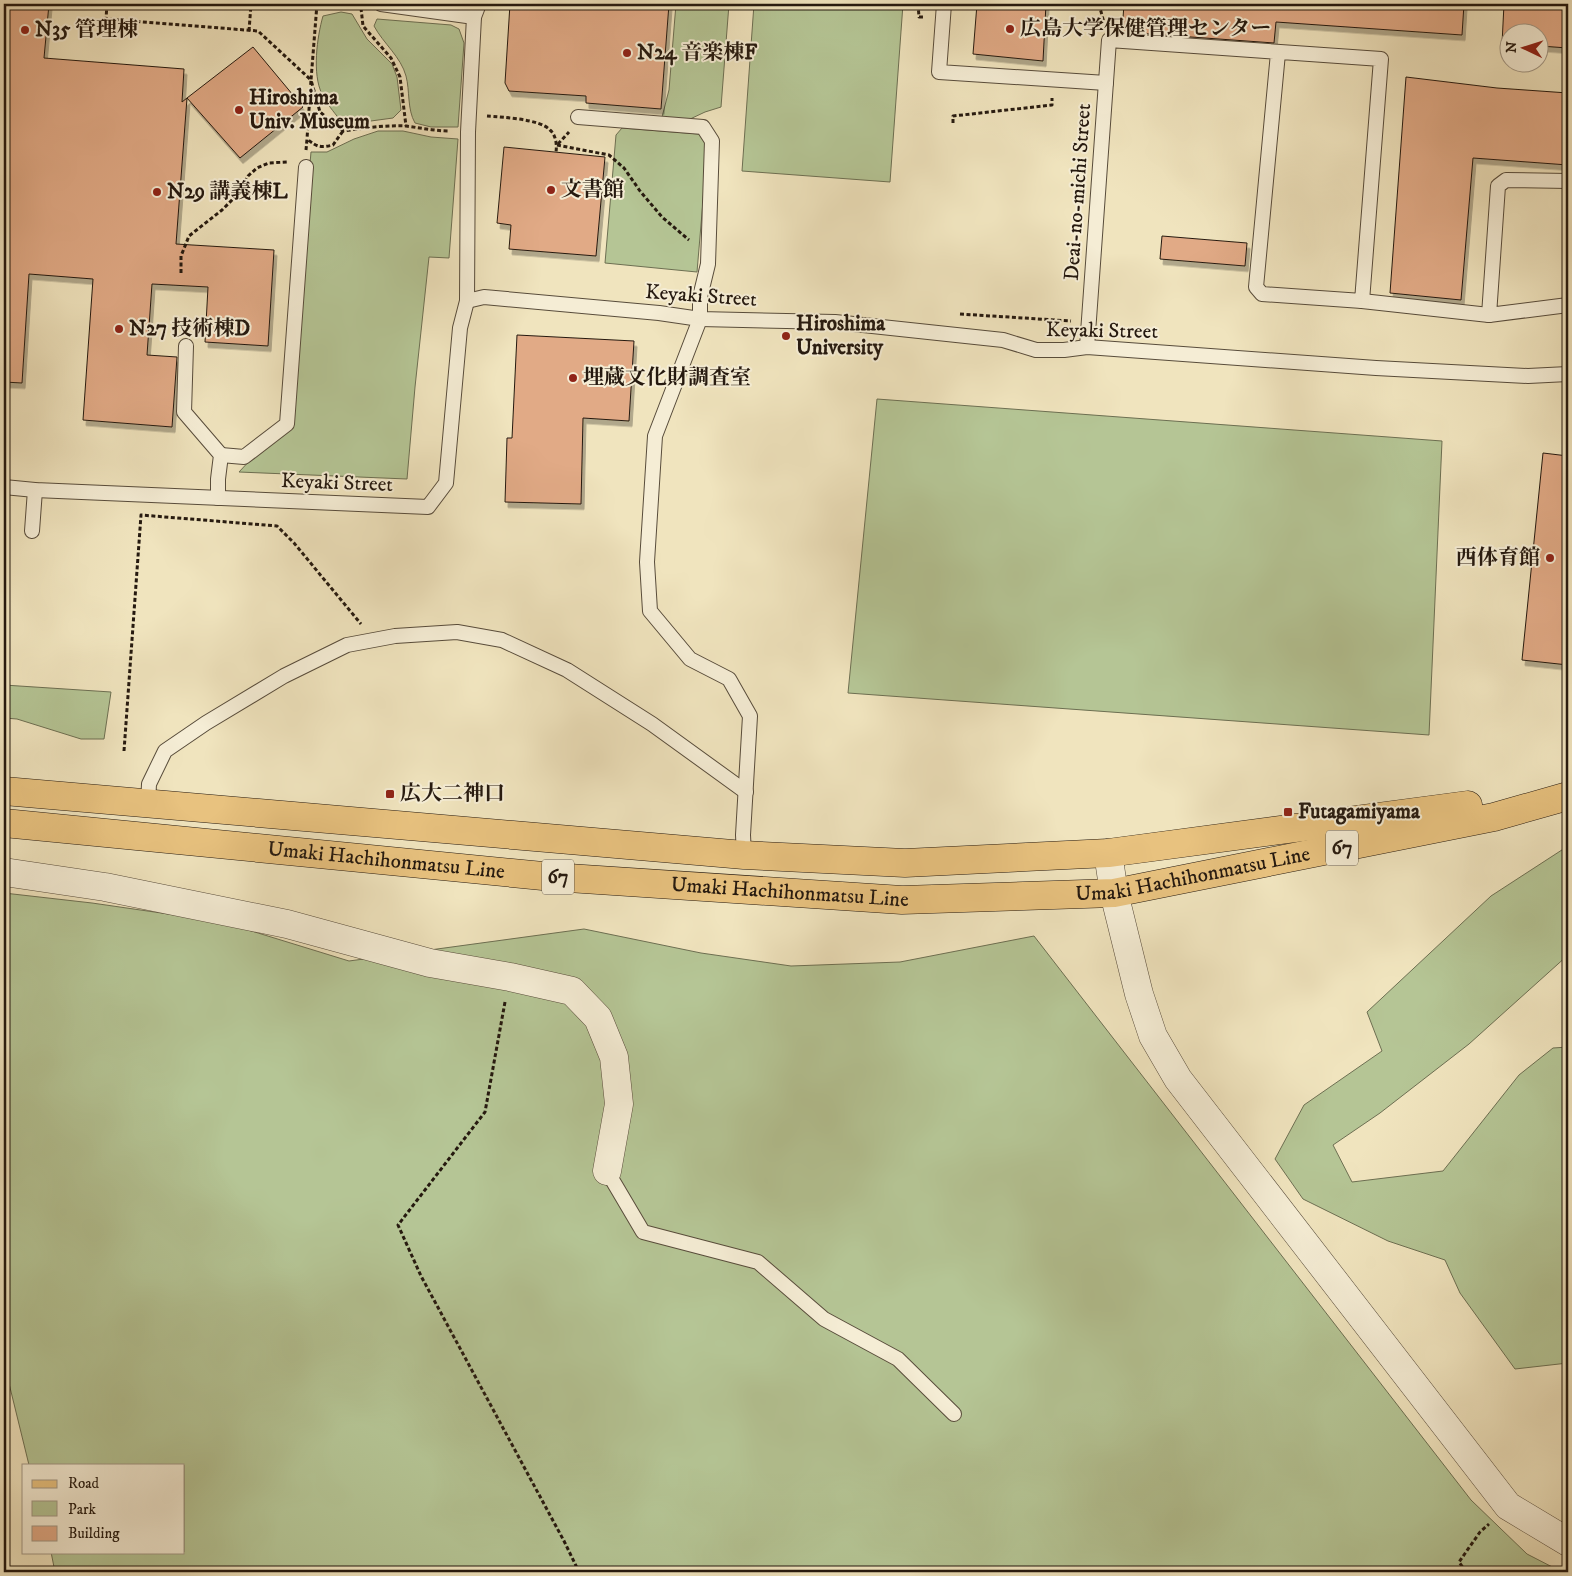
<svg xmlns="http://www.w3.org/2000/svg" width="1572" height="1576" font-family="'IM FELL DW Pica','Noto Serif JP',serif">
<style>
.green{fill:#b5c595;stroke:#6d6f52}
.building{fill:#e1aa86;stroke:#25190f;filter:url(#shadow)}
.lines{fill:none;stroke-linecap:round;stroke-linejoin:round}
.service-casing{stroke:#584c3b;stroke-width:16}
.minor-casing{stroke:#584c3b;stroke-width:29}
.tertiary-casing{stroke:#584c3b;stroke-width:29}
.primary-casing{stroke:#25190f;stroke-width:29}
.path{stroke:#25190f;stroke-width:3;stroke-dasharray:4 2.5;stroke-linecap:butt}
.service{stroke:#f5edd5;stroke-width:14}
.minor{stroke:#f5edd5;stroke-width:28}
.tertiary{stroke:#f5edd5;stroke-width:28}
.primary{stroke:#e8c27f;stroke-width:28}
.poi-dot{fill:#8f2418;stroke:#f5edd5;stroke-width:2}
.labels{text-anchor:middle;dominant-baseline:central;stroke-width:4;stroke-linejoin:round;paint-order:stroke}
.shield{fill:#f5edd5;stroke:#63594a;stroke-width:1}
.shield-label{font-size:20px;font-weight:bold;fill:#25190f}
.poi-label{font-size:21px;font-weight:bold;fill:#25190f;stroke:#f5edd5;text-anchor:start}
.street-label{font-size:21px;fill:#25190f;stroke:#f5edd5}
</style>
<defs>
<filter id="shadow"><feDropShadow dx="3" dy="5.5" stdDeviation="0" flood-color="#0004"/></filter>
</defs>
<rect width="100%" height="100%" fill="#f0e4be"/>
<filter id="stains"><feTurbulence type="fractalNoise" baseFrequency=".004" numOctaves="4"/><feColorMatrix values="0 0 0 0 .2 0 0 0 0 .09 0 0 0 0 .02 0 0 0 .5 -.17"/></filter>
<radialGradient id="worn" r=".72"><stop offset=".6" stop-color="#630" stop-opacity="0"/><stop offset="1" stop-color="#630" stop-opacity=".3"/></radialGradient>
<g class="green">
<path d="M 676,4 L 729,4 L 721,107 L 705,112 L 688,120 L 662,117 L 669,90 Z"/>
<path d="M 754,4 L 903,4 L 890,182 L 742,171 Z"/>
<path d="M 341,12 L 352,14 L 367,39 L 392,64 L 397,77 L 401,110 L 393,118 L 356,123 L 340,120 C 334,112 326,103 322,94 C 312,74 317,37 323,16 Z"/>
<path d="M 377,19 L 451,25 L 459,29 L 464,43 L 458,127 L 431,127 L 415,123 C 407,109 410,91 406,76 C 401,57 383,43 374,26 Z"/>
<path d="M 622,128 L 699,134 L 708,142 L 697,272 L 605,263 L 616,135 Z"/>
<path d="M 378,131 L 403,131 L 431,137 L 458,139 L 449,258 L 429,257 L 415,387 L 407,479 L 239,472 L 253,457 L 287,429 L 311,152 L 327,152 L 354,139 Z"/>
<path d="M 877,399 L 1442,441 L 1429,735 L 848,693 Z"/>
<path d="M 4,685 L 111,692 L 104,739 L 81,739 L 17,719 L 4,718 Z"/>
<path d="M 1568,846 L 1568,955 L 1469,1044 L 1380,1113 L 1333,1145 L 1352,1182 L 1443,1171 L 1519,1075 L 1553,1048 L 1568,1047 L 1568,1363 L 1515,1369 L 1460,1293 L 1445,1260 L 1388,1241 L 1303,1199 L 1275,1159 L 1304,1105 L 1382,1051 L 1367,1012 L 1491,896 Z"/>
<path d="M 4,893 L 92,903 L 189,917 L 245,929 L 349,961 L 584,929 L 701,953 L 791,966 L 900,962 L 1034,936 L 1471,1500 L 1527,1554 L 1562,1572 L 55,1572 L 51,1552 L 184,1552 L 184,1465 L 29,1465 L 4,1363 Z"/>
</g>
<g class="building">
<path d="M 4,4 L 49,4 L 44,58 L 184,69 L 182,102 L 187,98 L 176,244 L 274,250 L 268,346 L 205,342 L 208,287 L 152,284 L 147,355 L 177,357 L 172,427 L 83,420 L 93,279 L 29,274 L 22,383 L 4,382 Z"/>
<path d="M 510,4 L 548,5 L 548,4 L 669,4 L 661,109 L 586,103 L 586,96 L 509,91 L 505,83 Z"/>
<path d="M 977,4 L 1046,4 L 1043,61 L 973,54 Z"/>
<path d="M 1124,4 L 1464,4 L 1462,35 L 1276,22 L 1274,43 L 1122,32 Z"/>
<path d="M 1504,4 L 1568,4 L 1568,48 L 1540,46 L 1540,32 L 1510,32 L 1510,44 L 1502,44 Z"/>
<path d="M 253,47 L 303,107 L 240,158 L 187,98 Z"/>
<path d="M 1406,77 L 1497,88 L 1568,93 L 1568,165 L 1473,158 L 1461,300 L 1390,293 Z"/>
<path d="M 504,147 L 605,157 L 596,256 L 509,249 L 511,225 L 497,223 Z"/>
<path d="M 1162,236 L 1247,243 L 1245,266 L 1160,259 Z"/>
<path d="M 517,335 L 634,341 L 629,421 L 583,418 L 581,504 L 505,502 L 507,438 L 512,438 Z"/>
<path d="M 1543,453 L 1568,456 L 1568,665 L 1522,660 Z"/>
</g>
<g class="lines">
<defs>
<g id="service">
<path d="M 944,4 L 939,72 L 1106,83"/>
<path d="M 474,17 L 479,4"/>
<path d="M 578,117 L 703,127 L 712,141 L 708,264 L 700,297 L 700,319 L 655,436 L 647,562 L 650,611 L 690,659 L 729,679 L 750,716 L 743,835 L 744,855"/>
<path d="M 1568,181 L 1506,180 L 1498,186 L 1489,315 L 1568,305"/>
<path d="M 467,301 L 484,297 L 659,313 L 700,319 L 835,322 L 1003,340 L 1036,350 L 1064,350 L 1087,347 L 1376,368 L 1528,376 L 1568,374"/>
<path d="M 1362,301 L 1489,315"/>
<path d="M 186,346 L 184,412 L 221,455 L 218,479 L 218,498"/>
<path d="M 1087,347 L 1109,40 L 1381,59 L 1362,301 L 1262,294 L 1256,287 L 1278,53"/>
<path d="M 221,455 L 244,457 L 287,424 L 306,167"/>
<path d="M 4,487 L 35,490 L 428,507 L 446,483 L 460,328 L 467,301 L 468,132 L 474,17 L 381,4"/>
<path d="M 32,531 L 35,490"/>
<path d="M 148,804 L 149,784 L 165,751 L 206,723 L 284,676 L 347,645 L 395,636 L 457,632 L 502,640 L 567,670 L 652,724 L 746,792"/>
<path d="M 607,1171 L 643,1232 L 758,1262 L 824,1319 L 898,1359 L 954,1414"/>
</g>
<path id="minor" d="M 4,872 L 105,887 L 287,924 L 430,963 L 510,977 L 572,991 L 598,1018 L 614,1057 L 619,1104 L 607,1171"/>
<path id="tertiary" d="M 1108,853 L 1114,893 L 1139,994 L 1153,1036 L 1178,1079 L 1508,1506 L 1568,1542"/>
<g id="primary">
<path d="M 4,791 L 744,855 L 905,863 L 1108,853 L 1468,805"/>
<path id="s1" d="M 4,823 L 553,877 L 902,900 L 1114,893 L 1494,817 L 1568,796"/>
</g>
</defs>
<use href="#service" class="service-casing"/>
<use href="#minor" class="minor-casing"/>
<use href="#tertiary" class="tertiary-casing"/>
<use href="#primary" class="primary-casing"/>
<g class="path">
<path d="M 107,4 L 106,19 L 258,31 L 311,80 L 307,139"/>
<path d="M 317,4 L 311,80 L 320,112 L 343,131 C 364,128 385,125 406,126 C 421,128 435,131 450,131"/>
<path d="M 918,4 L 919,17 L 925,17"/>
<path d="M 1099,4 L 1104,23"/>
<path d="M 361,8 L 363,26 L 391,58 L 400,77 L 406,126"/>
<path d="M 249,31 L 251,4"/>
<path d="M 487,116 C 502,117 540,119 550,130 C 556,135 557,145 556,152"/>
<path d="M 953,123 L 953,116 L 1052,105 L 1052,98"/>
<path d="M 558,144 L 569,132"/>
<path d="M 557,145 L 609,155 L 624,168 L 640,191 L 662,217 L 689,240"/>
<path d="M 306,150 L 307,139 C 317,147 320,148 333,145 L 343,131"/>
<path d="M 181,273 L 181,256 L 189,236 L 222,210 L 237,195 L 248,176 L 257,168 L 269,163 L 287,162"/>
<path d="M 960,314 L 1071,321"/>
<path d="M 124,751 L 141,515 L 277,526 L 294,543 L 361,624"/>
<path d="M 505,1002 L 485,1112 L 398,1225 L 421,1276 L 564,1541 L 579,1572"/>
<path d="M 1466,1572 L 1459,1562 L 1480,1532 L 1489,1524"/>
</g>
<use href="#service" class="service"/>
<use href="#minor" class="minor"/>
<use href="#tertiary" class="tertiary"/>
<use href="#primary" class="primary"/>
</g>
<g class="poi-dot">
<circle cx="1010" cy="29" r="5"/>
<circle cx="25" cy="30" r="5"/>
<circle cx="627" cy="53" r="5"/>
<circle cx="239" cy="110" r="5"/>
<circle cx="551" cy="190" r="5"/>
<circle cx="157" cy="192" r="5"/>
<circle cx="119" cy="329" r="5"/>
<circle cx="786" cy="336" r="5"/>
<circle cx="573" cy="378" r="5"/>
<circle cx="1550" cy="558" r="5"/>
<rect x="385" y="789" width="10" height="10" rx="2.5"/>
<rect x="1283" y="807" width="10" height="10" rx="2.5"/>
</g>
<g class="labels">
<g class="shield">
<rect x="1326" y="830.5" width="32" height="35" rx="4"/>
<rect x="542" y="859.5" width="32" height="35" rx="4"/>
</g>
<g class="shield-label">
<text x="1342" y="848">67</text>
<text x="558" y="877">67</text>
</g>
<g class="poi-label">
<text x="1020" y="29">広島大学保健管理センター</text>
<text x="35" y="30">N35 管理棟</text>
<text x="637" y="53">N24 音楽棟F</text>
<text x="249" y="98">Hiroshima<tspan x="249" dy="24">Univ. Museum</tspan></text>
<text x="561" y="190">文書館</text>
<text x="167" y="192">N29 講義棟L</text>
<text x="796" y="324">Hiroshima<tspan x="796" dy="24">University</tspan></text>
<text x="129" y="329">N27 技術棟D</text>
<text x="583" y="378">埋蔵文化財調査室</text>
<text x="1540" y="558" text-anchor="end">西体育館</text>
<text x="400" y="794">広大二神口</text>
<text x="1298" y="812">Futagamiyama</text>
</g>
<g class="street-label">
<text transform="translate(1078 192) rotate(-86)">Deai-no-michi Street</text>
<text transform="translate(701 296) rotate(4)">Keyaki Street</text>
<text transform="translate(1102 331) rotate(1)">Keyaki Street</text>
<text transform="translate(337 483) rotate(2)">Keyaki Street</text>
<text stroke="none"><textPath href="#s1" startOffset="384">Umaki Hachihonmatsu Line</textPath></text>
<text stroke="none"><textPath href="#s1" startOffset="1194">Umaki Hachihonmatsu Line</textPath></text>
<text stroke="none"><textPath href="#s1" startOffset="789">Umaki Hachihonmatsu Line</textPath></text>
</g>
</g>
<rect width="1572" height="1576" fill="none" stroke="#f0e4be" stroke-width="20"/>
<rect x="5" y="5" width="1562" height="1566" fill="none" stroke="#25190f" stroke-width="2.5"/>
<rect x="10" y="10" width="1552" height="1556" fill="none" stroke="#25190f"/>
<rect x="22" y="1464" width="162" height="90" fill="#f5edd5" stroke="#a29886"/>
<rect x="32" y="1480" width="25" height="8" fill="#e8c27f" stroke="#a29886"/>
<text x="68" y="1488" font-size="15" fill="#25190f">Road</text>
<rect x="32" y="1501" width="25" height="15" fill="#b5c595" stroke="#a29886"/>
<text x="68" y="1514" font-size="15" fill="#25190f">Park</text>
<rect x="32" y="1526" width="25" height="15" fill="#e1aa86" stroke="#a29886"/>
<text x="68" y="1538" font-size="15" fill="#25190f">Building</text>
<g transform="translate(1524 48) rotate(274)"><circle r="24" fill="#f5edd5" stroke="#a29886"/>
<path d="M0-4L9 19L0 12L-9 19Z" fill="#8f2418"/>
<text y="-8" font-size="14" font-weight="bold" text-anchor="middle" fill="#25190f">N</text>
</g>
<rect width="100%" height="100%" filter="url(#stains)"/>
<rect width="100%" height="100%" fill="url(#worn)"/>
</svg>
